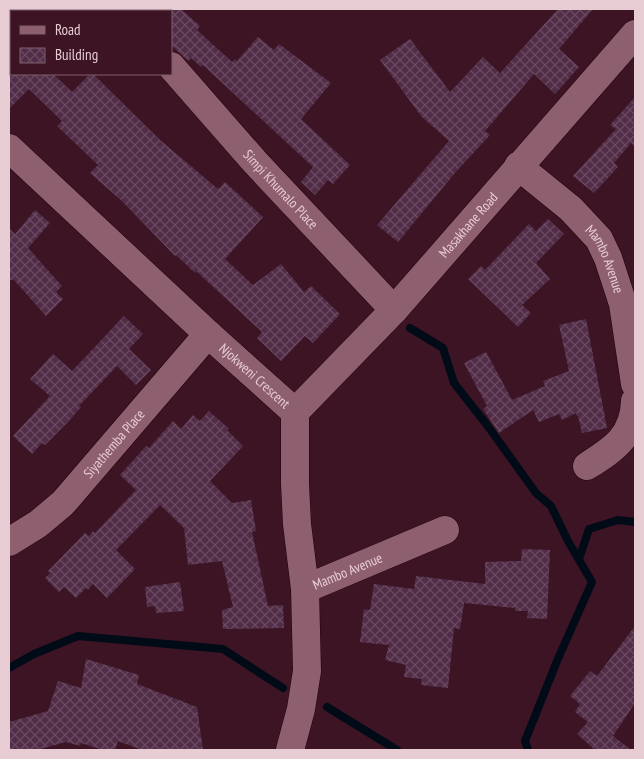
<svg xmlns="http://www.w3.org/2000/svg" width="644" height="759" font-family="'PT Sans Narrow',sans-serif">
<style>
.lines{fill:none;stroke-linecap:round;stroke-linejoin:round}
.stream{stroke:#000b17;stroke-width:8}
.building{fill:url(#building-cross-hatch)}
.minor-casing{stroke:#21000d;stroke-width:29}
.minor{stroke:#8e5f6e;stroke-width:28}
.labels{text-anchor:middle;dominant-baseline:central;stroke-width:5;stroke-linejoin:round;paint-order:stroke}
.street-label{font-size:14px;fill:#e7ccd4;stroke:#3c1424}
</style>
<defs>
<pattern id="building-cross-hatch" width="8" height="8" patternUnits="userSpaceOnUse" patternTransform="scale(1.25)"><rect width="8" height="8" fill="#512d47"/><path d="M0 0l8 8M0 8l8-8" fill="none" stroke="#6a4a61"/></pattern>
</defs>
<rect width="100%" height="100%" fill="#3c1424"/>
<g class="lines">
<g class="stream">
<path d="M 410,328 L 443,348 L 454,383 L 487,425 L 536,493 L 551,506 L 568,541 L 592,582 L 557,661 L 525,741 L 528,750"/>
<path d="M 579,559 L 589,529 L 618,520 L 635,522"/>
<path d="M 9,668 L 34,654 L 78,636 L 223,649 L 283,688"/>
<path d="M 327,707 L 397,750"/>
</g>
</g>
<g class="building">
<path d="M 171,9 L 181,9 L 200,26 L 197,30 L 232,62 L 235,59 L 237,61 L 258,37 L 274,50 L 279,44 L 331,83 L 301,119 L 350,165 L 333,184 L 328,180 L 315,195 L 301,182 L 313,167 L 203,65 L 201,67 L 191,58 L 188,61 L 171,45 Z"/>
<path d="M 558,9 L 593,9 L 559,49 L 579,67 L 555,94 L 534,74 L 485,131 L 490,135 L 454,174 L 398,242 L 377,225 L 449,141 L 421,116 L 380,60 L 410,39 L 450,92 L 483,57 L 500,73 Z"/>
<path d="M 9,74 L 53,74 L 72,92 L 90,74 L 93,74 L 160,140 L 218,189 L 225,182 L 263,217 L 225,259 L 253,285 L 281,264 L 304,292 L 311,286 L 340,314 L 313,343 L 305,336 L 281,361 L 257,338 L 262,332 L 196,271 L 195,273 L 176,255 L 175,256 L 122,201 L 90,173 L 98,165 L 57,126 L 62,121 L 29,89 L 9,109 Z"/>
<path d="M 635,97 L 635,147 L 631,143 L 614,163 L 618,167 L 594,193 L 573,176 L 616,129 L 610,125 Z"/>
<path d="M 35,210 L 50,223 L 28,248 L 62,286 L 56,292 L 63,299 L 46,316 L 14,280 L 9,280 L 9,228 L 15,234 Z"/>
<path d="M 548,219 L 564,234 L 536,263 L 550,279 L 522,305 L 531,313 L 518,327 L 468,279 L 481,266 L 485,270 L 529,224 L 536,231 Z"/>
<path d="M 124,316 L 143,334 L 129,349 L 151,370 L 136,385 L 117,366 L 79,406 L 81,407 L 67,423 L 45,445 L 42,443 L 32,454 L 13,436 L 50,396 L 30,379 L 53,354 L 72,371 Z"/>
<path d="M 586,319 L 607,428 L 582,433 L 578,416 L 577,416 L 576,413 L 562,420 L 559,414 L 539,422 L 533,410 L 499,433 L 483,409 L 487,406 L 464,363 L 486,352 L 512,400 L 545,386 L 543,381 L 569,371 L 559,325 Z"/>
<path d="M 209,411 L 229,429 L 227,430 L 243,446 L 210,481 L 232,503 L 251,500 L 256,531 L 252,532 L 268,606 L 283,605 L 284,628 L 223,629 L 222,610 L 233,607 L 222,561 L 188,565 L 184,528 L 160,505 L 116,550 L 135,569 L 107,598 L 93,584 L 88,590 L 86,588 L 76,598 L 64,587 L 59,592 L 45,578 L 50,573 L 48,571 L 85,533 L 89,536 L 93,531 L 95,533 L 136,490 L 120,475 L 146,446 L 149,448 L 173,421 L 181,429 L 193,415 L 200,421 Z"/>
<path d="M 522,549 L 550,550 L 547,619 L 527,618 L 528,611 L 515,611 L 515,608 L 464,603 L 460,629 L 454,628 L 448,688 L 421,685 L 422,679 L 404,677 L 406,665 L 385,660 L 389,645 L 360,642 L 364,609 L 370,610 L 374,584 L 414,589 L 416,576 L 485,584 L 485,562 L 521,561 Z"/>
<path d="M 180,582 L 184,611 L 156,613 L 155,606 L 147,607 L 145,587 Z"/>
<path d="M 635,626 L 635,703 L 613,736 L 631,750 L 595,750 L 577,734 L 588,722 L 575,712 L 580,704 L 570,696 L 590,671 L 597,676 Z"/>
<path d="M 86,659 L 139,675 L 137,684 L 197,707 L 203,750 L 142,750 L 118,741 L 115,750 L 103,750 L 81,743 L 80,746 L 66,742 L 37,750 L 9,750 L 9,722 L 48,711 L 58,681 L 81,688 Z"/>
</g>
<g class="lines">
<defs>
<g id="minor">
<path d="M 121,9 L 123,11"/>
<path id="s1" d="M 171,66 L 255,162 L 394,310"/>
<path id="s2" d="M 9,148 L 208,334 L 295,412 L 295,484 L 297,524 L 305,589 L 307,671 L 301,709 L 290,750"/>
<path id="s3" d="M 518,166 L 571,209 L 599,239 L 608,258 L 623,304 L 635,384"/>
<path id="s4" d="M 295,412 L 394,310 L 635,34"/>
<path d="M 587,466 C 614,449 634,436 635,401"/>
<path id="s5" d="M 9,542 L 38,524 L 63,503 L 208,334"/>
<path id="s6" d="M 305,589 L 445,530"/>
</g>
</defs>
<use href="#minor" class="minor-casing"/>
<use href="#minor" class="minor"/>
</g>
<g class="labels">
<g class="street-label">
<text stroke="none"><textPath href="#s1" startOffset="165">Simpi Khumalo Place</textPath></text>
<text stroke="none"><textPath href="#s4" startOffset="255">Masakhane Road</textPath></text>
<text stroke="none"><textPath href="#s3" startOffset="130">Mambo Avenue</textPath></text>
<text stroke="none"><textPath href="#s2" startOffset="335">Njokweni Crescent</textPath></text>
<text stroke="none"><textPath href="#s5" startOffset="145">Siyathemba Place</textPath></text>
<text stroke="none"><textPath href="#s6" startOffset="46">Mambo Avenue</textPath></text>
</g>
</g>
<rect width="644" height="759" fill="none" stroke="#e7ccd4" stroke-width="20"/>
<rect x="10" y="10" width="162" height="65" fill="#3c1424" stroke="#805e6a"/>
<rect x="20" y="26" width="25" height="8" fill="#8e5f6e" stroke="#805e6a"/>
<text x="55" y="35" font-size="15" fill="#e7ccd4">Road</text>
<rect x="20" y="48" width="25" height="15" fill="url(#building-cross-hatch)" stroke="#805e6a"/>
<text x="55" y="60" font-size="15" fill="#e7ccd4">Building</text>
</svg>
